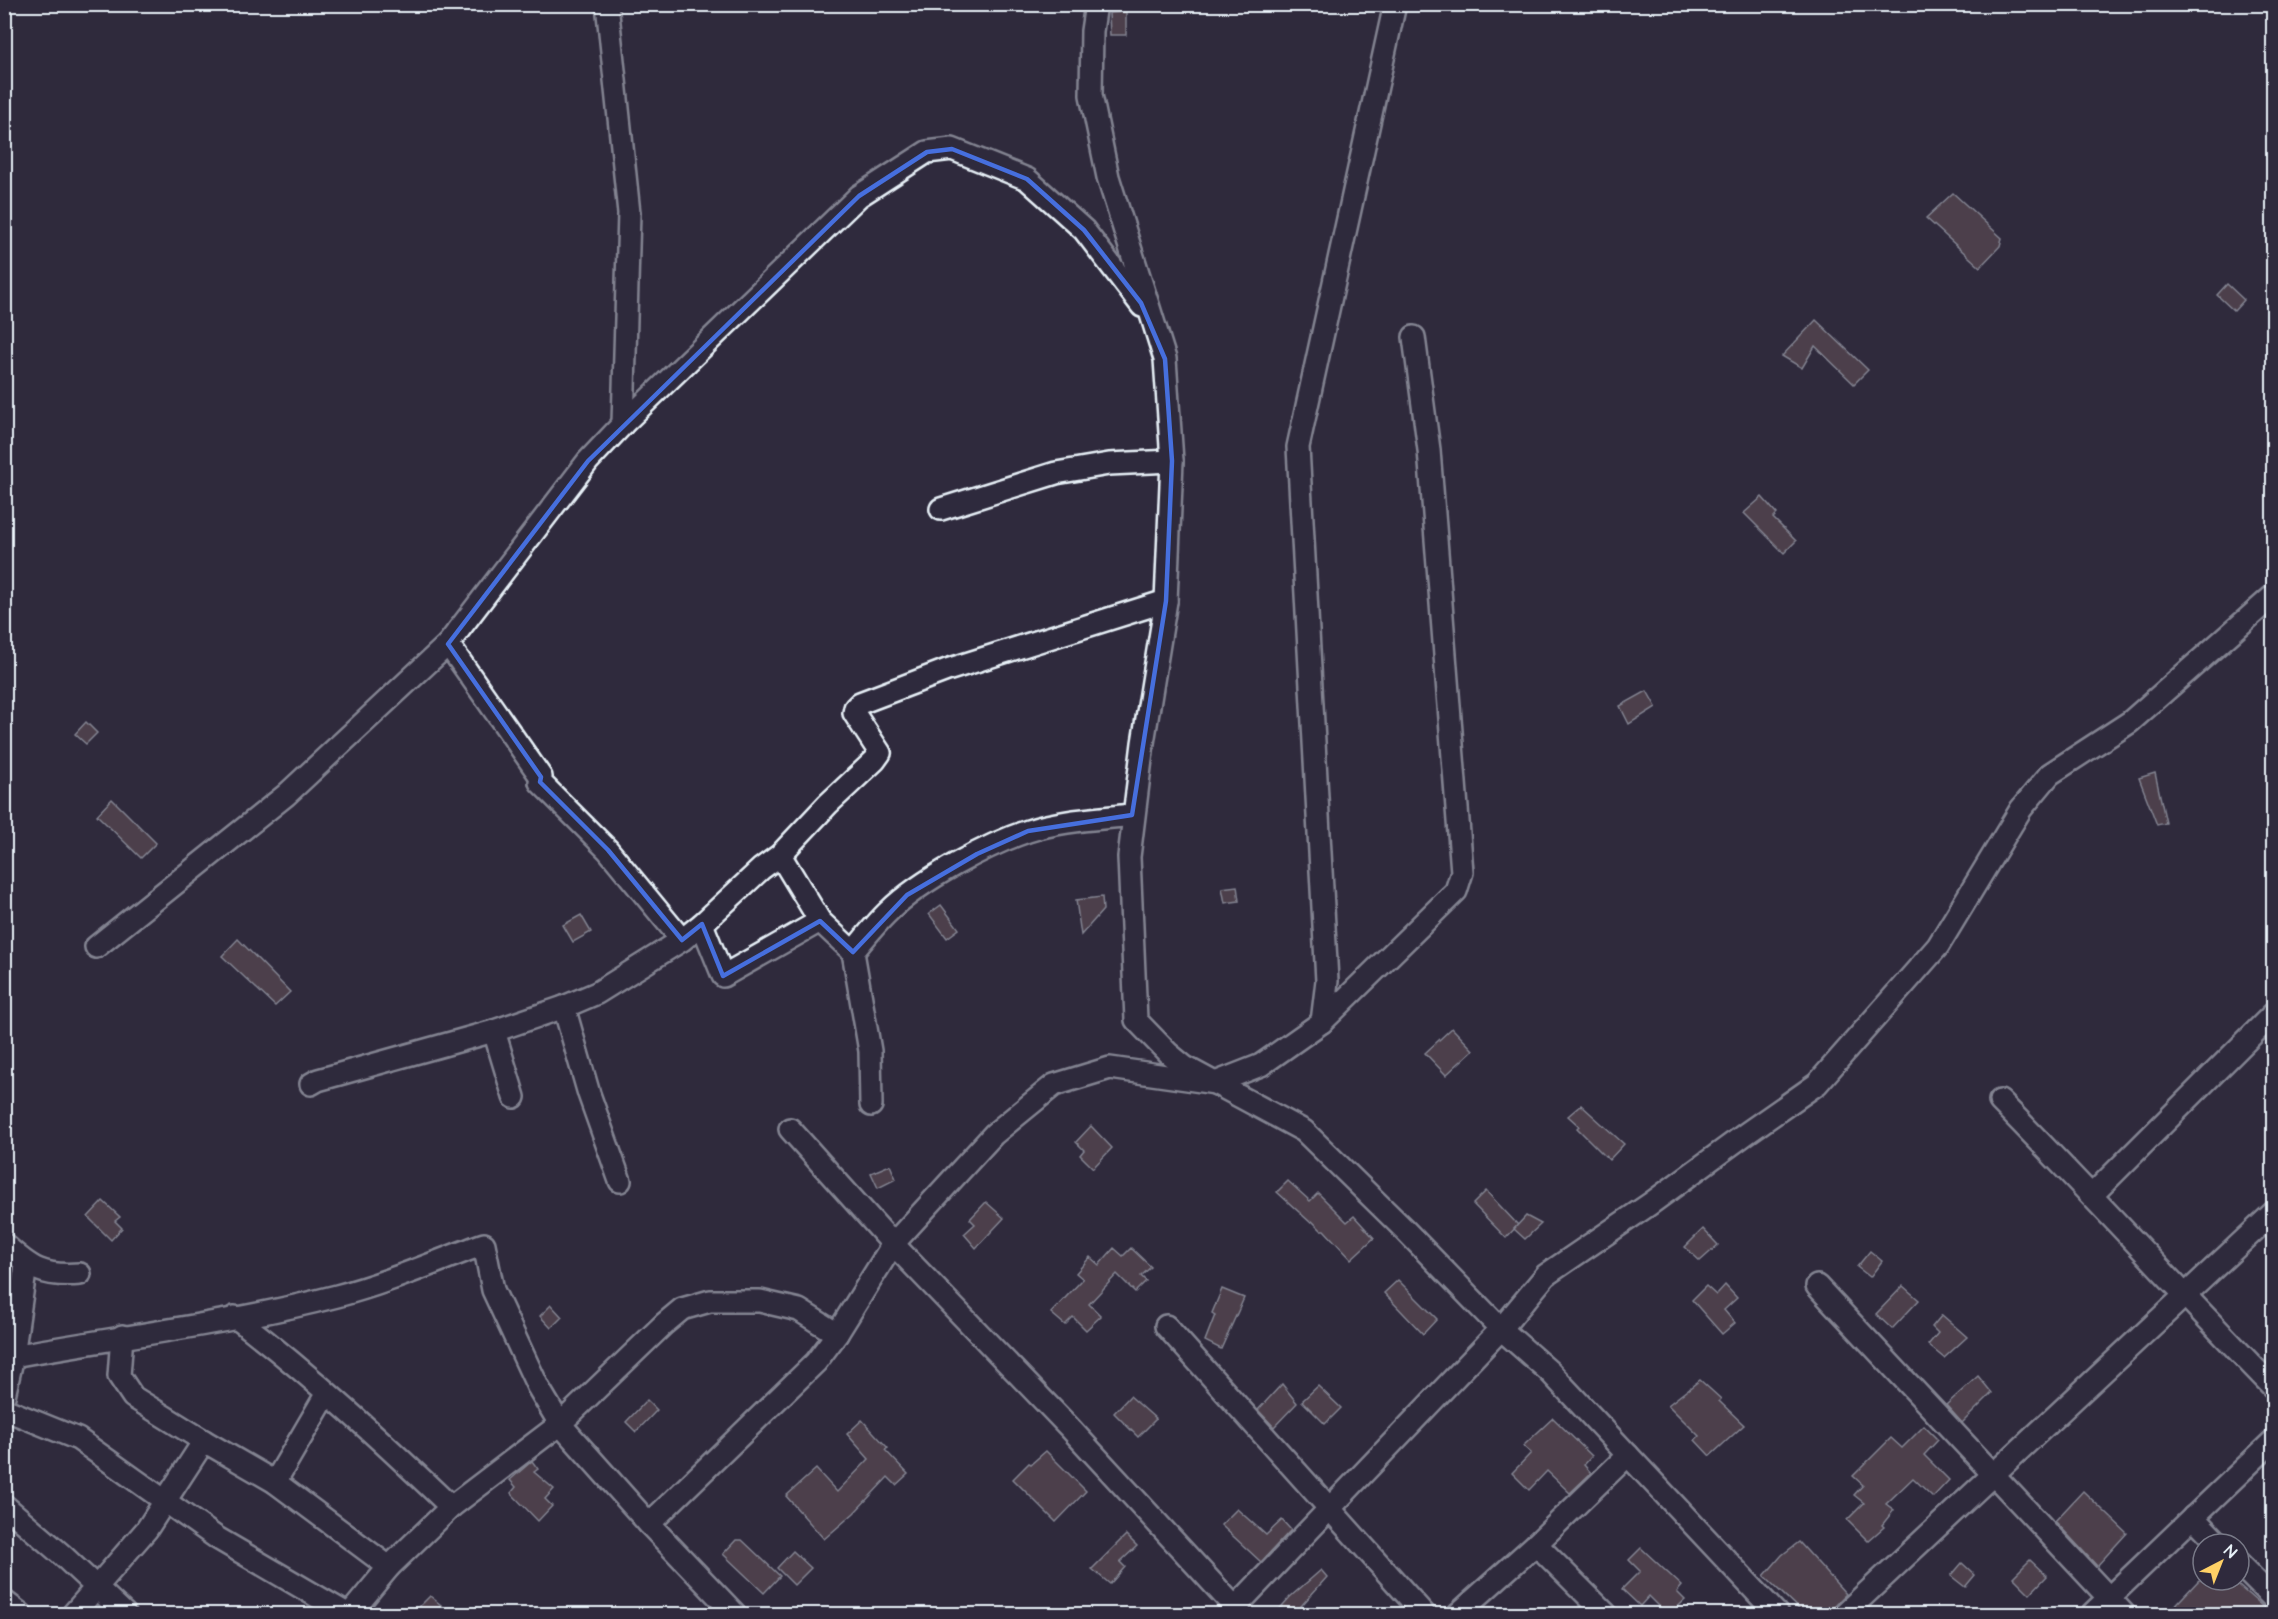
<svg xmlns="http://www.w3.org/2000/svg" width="2278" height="1619" font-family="'Architects Daughter',sans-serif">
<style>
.building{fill:#6f5a5d;stroke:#e8f1f8;stroke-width:1.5}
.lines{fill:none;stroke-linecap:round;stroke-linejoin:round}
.minor-casing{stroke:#e8f1f8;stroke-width:26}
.minor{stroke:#2f2a3d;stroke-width:21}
.marked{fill:none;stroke:#466fde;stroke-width:4.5;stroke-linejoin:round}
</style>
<rect width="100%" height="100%" fill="#2f2a3d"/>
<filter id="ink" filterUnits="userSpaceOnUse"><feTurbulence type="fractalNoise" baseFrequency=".0167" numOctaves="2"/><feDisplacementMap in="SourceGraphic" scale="12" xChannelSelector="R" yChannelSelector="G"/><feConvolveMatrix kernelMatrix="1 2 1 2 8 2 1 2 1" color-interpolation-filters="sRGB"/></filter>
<g filter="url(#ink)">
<g class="building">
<path d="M 1126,12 L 1126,35 L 1110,35 L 1109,13 Z"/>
<path d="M 1953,193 L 2002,238 L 2000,246 L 1980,267 L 1926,218 Z"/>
<path d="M 2227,284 L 2244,300 L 2234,311 L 2217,295 Z"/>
<path d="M 1816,320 L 1868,370 L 1854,384 L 1815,346 L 1802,368 L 1782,356 Z"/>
<path d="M 1762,497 L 1777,514 L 1773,518 L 1796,541 L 1784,553 L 1744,513 Z"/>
<path d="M 1647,691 L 1656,707 L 1629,724 L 1620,706 Z"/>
<path d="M 86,722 L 97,733 L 86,744 L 75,734 Z"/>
<path d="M 2155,773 L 2166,823 L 2157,825 L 2139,778 Z"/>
<path d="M 112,799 L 156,843 L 141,858 L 97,815 Z"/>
<path d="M 1237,886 L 1239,901 L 1225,903 L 1222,888 Z"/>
<path d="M 1102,897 L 1103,910 L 1081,935 L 1076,900 Z"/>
<path d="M 941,905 L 959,929 L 947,938 L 929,914 Z"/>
<path d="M 581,915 L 591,932 L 573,942 L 563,925 Z"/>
<path d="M 238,939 L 290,992 L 275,1006 L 222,956 Z"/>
<path d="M 1452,1028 L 1473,1050 L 1446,1075 L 1425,1053 Z"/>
<path d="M 1581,1105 L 1624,1144 L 1609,1160 L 1577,1128 L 1579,1126 L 1568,1116 Z"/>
<path d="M 1091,1126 L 1112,1148 L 1093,1168 L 1080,1155 L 1084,1150 L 1076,1142 Z"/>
<path d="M 890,1165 L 896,1179 L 878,1188 L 871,1173 Z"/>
<path d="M 1288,1181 L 1310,1201 L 1318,1193 L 1347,1222 L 1354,1216 L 1374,1238 L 1351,1259 L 1324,1230 L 1321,1230 L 1312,1221 L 1310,1222 L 1277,1192 Z"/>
<path d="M 1486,1191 L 1518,1225 L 1506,1238 L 1473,1204 Z"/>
<path d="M 103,1201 L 120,1217 L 115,1221 L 122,1228 L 111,1240 L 88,1217 Z"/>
<path d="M 986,1202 L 1004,1218 L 976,1248 L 964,1234 L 975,1224 L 970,1219 Z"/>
<path d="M 1526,1216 L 1541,1224 L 1525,1239 L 1514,1229 Z"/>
<path d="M 1703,1229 L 1718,1245 L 1700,1261 L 1685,1247 Z"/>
<path d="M 1114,1248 L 1123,1256 L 1131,1248 L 1151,1267 L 1141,1276 L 1146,1281 L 1135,1292 L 1117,1274 L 1089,1304 L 1101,1316 L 1086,1330 L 1073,1317 L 1065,1325 L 1051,1313 L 1083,1279 L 1076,1273 L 1090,1257 L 1099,1265 Z"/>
<path d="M 1870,1251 L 1882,1261 L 1870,1277 L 1857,1267 Z"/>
<path d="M 1398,1280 L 1437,1319 L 1423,1334 L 1384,1293 Z"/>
<path d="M 1725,1285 L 1737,1298 L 1724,1310 L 1735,1323 L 1722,1334 L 1692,1300 L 1706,1286 L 1716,1295 Z"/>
<path d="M 1903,1286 L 1919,1300 L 1892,1329 L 1876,1314 Z"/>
<path d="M 1222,1289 L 1244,1298 L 1221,1349 L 1205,1341 L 1215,1315 L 1212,1313 Z"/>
<path d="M 551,1305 L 562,1317 L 551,1328 L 540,1316 Z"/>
<path d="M 1942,1315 L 1967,1337 L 1944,1358 L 1928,1345 L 1938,1333 L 1932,1327 Z"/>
<path d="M 1978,1376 L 1992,1393 L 1962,1423 L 1946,1405 Z"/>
<path d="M 1700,1380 L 1721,1399 L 1719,1401 L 1744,1425 L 1710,1456 L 1695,1440 L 1699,1436 L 1668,1405 Z"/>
<path d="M 1282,1384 L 1297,1403 L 1274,1427 L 1258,1410 Z"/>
<path d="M 1318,1386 L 1341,1408 L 1325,1424 L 1302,1401 Z"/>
<path d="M 1130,1396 L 1156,1419 L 1138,1437 L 1114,1413 Z"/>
<path d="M 647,1400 L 657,1410 L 636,1432 L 626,1422 Z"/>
<path d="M 1553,1418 L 1592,1456 L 1584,1465 L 1591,1473 L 1570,1493 L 1547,1471 L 1529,1490 L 1512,1473 L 1531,1453 L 1523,1446 Z"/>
<path d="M 862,1420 L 888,1448 L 885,1450 L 908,1474 L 896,1485 L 888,1477 L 854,1513 L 824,1539 L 786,1496 L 816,1469 L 837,1492 L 869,1459 L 847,1434 Z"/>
<path d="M 1924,1426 L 1938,1440 L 1924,1455 L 1949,1480 L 1933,1497 L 1913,1478 L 1886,1504 L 1894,1510 L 1882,1525 L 1884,1527 L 1868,1541 L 1847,1520 L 1864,1503 L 1854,1495 L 1863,1485 L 1853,1476 L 1891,1438 L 1902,1448 Z"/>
<path d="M 1046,1451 L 1086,1491 L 1056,1522 L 1013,1479 L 1029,1463 L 1031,1464 Z"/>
<path d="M 532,1461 L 538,1469 L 534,1472 L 554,1489 L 545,1499 L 552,1506 L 538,1521 L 511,1493 L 516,1487 L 510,1480 Z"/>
<path d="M 2083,1491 L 2127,1533 L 2097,1566 L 2055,1521 Z"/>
<path d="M 1237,1509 L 1266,1535 L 1282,1520 L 1291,1530 L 1261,1562 L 1221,1525 Z"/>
<path d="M 1126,1535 L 1137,1546 L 1120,1562 L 1125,1567 L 1110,1584 L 1092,1569 Z"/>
<path d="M 736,1540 L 742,1540 L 780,1576 L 764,1593 L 723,1554 Z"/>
<path d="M 1799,1542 L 1846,1594 L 1826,1614 L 1804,1614 L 1764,1576 L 1782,1555 Z"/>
<path d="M 1641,1548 L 1682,1586 L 1677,1592 L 1685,1600 L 1670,1614 L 1667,1614 L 1649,1596 L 1640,1606 L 1622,1589 L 1640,1571 L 1629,1560 Z"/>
<path d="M 793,1551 L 811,1568 L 794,1585 L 777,1568 Z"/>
<path d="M 2030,1560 L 2047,1576 L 2030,1594 L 2013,1577 Z"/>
<path d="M 1962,1563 L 1975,1575 L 1965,1587 L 1951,1576 Z"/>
<path d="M 1321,1570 L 1327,1577 L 1294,1614 L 1275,1614 L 1290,1597 Z"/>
<path d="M 2199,1580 L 2232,1580 L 2271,1614 L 2167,1614 Z"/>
<path d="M 430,1596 L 452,1614 L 412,1614 Z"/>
</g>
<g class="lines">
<defs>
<g id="minor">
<path d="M 607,4 L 629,213 L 623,424"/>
<path d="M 1096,4 L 1092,31 L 1091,95 L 1108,177 L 1165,359 L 1172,461 L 1166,601 L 1143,743 L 1129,857 L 1136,1020 L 1168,1053 L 1185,1067 L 1304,1131 L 1404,1229 L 1501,1329 L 1550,1372 L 1777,1614"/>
<path d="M 941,509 L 1056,473 L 1109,464 L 1172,461"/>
<path d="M 780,855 L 820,921 L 853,952 L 870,1051 L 871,1105"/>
<path d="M 702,924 L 723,976 L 820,921"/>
<path d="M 682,940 L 608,850 L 540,782 L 541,777 L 448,644 L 588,461 L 623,424 L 859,196 L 927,152 L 952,149 L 1027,179 L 1084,230 L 1142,306"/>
<path d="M 96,947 L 286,795 L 448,644"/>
<path d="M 853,952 C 864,939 876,923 889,911 C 921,880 986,845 1028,831 C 1061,820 1098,819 1132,815"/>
<path d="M 564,1007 L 589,1094 L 620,1181"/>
<path d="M 1322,1022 L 1327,981 L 1298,447 L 1395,4"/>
<path d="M 494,1031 L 514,1097"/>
<path d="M 311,1084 L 318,1080 L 494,1031 L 564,1007 L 597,993 L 682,940 L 702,924 L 761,869 L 780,855 L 828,804 L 875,760 L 880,753 L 854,713 L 855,708 L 860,703 L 947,670 L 1166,601"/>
<path d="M 2000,1101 C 2093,1195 2181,1293 2274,1388"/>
<path d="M 790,1129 L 893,1244 L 1069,1427 L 1241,1614"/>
<path d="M 2092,1195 L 2274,1013"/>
<path d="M 4,1244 C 31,1269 43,1277 80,1274"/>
<path d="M 1817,1286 L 2124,1614"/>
<path d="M 235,1317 C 311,1375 382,1441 451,1507"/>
<path d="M 1166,1326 L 1424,1614"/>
<path d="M 122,1336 L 119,1376 L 133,1397 L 204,1441 L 275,1482 L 389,1567"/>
<path d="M 13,1356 C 119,1337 233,1323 337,1296 C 387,1283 435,1262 484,1244 L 493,1290 L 538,1387 L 560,1424 L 649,1524 L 735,1614"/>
<path d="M 4,1396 L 13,1356 L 26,1265"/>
<path d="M 4,1409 L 78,1439 L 217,1538 L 347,1614"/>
<path d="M 275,1482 L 327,1393"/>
<path d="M 4,1505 L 61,1554 L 125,1614"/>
<path d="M 2193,1517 L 2219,1544"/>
<path d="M 649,1524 L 816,1362 L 837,1334 L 893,1244 L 994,1134 L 1054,1085 L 1110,1068 L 1215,1083 L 1261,1065 L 1322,1022 L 1456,891 L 1462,872 L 1429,450 L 1414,337"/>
<path d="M 1536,1544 L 1606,1614"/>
<path d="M 2239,1564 L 2274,1599"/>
<path d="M 4,1601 L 21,1614"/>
<path d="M 73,1614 L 147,1529 L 204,1441"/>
<path d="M 350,1614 L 389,1567 L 451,1507 L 560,1424 L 664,1324 L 682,1309 L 710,1301 L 760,1301 L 799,1310 L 837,1334"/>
<path d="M 1229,1614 L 1501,1329 L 1546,1275 L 1650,1204 L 1747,1133 L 1817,1084 L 1938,946 L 2021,809 L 2050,774 L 2130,722 L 2274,595"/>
<path d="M 1458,1614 L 1536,1544 L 1628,1455"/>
<path d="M 1844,1614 L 2274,1212"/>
<path d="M 2092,1614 L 2274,1440"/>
</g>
</defs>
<use href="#minor" class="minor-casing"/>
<use href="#minor" class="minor"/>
</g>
</g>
<path d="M0 0H2278V1619H0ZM 952,149 L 1027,179 L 1084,230 L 1141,303 L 1165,359 L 1172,461 L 1166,601 L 1132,815 L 1028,831 L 977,854 L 907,895 L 853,952 L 820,921 L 723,976 L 702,924 L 682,940 L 608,850 L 540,782 L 541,777 L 448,644 L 588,461 L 859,196 L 927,152 Z" fill="#2f2a3d" fill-opacity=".55" fill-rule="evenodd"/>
<path class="marked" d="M 952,149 L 1027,179 L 1084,230 L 1141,303 L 1165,359 L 1172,461 L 1166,601 L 1132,815 L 1028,831 L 977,854 L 907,895 L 853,952 L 820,921 L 723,976 L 702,924 L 682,940 L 608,850 L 540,782 L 541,777 L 448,644 L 588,461 L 859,196 L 927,152 Z"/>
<rect width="2278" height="1619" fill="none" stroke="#2f2a3d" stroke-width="24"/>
<rect x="12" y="12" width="2254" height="1595" fill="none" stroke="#e8f1f8" stroke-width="2" filter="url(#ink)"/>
<g transform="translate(2221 1562) rotate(42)"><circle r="28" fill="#2f2a3d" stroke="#797a88" stroke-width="1.5"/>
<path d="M0-4.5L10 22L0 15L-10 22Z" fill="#ffd166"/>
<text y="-9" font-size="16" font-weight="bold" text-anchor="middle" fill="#e8f1f8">N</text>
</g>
</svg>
